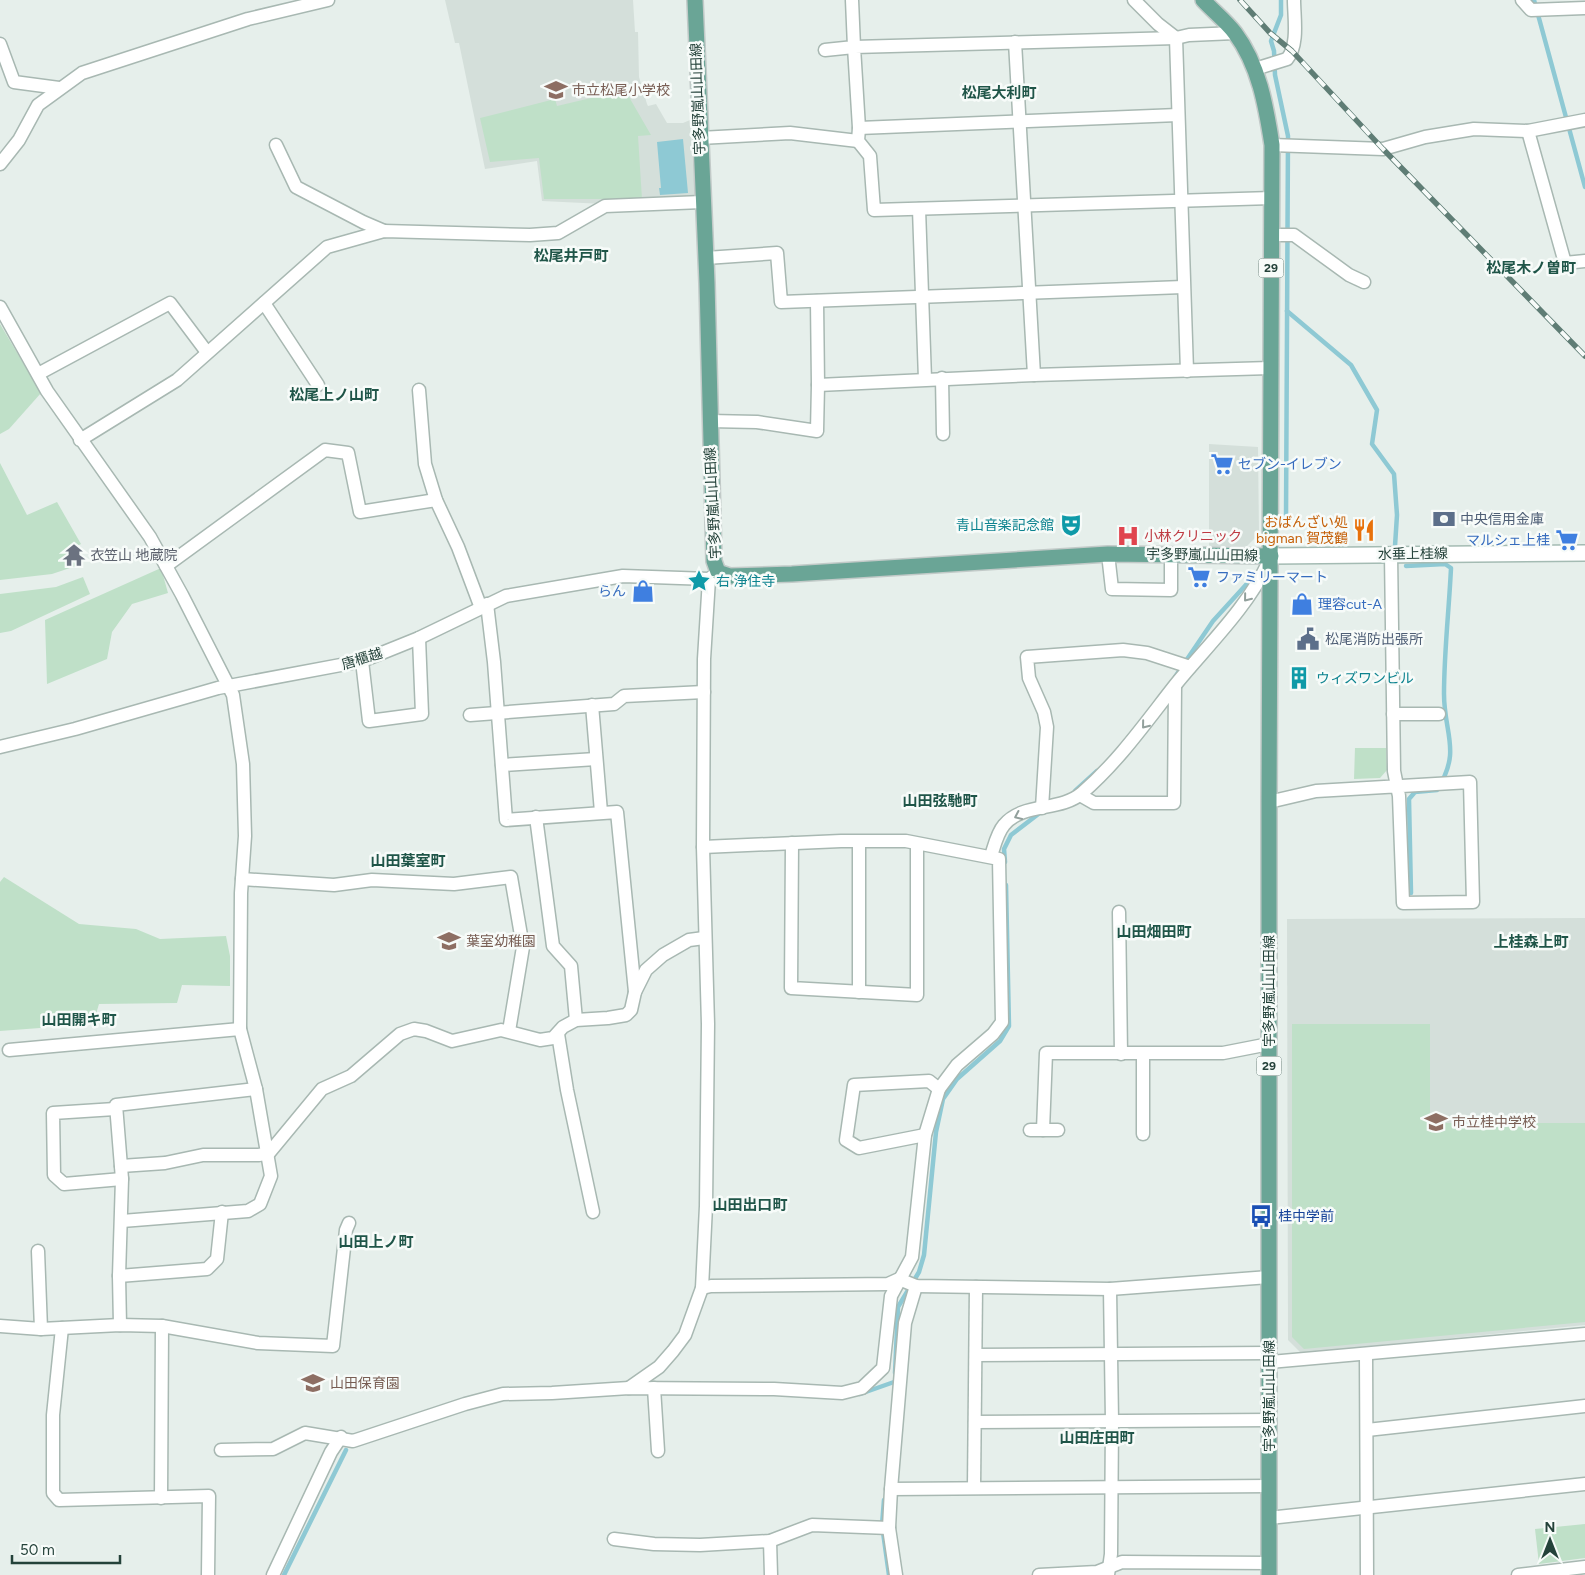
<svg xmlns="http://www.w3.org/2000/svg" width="1585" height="1575" font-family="Figtree,'Noto Sans JP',sans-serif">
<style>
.built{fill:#d4dfda}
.green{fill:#bfe0c8}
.water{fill:#8ec9d4}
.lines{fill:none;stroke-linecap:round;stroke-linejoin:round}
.stream{stroke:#8ec9d4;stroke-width:4.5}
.street-casing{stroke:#a8b8b2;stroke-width:15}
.secondary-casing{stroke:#a4bbb3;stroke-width:18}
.primary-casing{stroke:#c2cac8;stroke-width:18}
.street{stroke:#fff;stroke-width:12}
.secondary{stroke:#fff;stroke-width:15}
.primary{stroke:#6aa596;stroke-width:15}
.rail-casing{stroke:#5f7d75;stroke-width:5.5}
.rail{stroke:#f7fbf9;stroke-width:4;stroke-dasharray:11;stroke-linecap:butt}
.oneway{stroke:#92a09c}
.labels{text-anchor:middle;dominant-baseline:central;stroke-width:5;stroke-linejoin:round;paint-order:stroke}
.shield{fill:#f7fbf9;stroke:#637a73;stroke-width:1}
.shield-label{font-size:12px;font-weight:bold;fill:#24423a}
.education-label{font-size:14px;fill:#785e54;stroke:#f7fbf9;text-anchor:start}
.street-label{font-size:14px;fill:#24423a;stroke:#f7fbf9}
.shop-label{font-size:14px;fill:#366cbe;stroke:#f7fbf9;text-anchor:start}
.service-label{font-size:14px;fill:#4e5e75;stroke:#f7fbf9;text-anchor:start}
.food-label{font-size:14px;fill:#c56008;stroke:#f7fbf9;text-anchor:end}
.culture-label{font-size:14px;fill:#0d838f;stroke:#f7fbf9;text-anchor:start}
.health-label{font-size:14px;fill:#be3a42;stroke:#f7fbf9;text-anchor:start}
.worship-label{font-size:14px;fill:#5b616d;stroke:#f7fbf9;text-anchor:start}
.transit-label{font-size:14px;fill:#164399;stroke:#f7fbf9;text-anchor:start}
.neighbourhood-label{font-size:15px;font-weight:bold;fill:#1f5548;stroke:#f7fbf9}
</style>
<rect width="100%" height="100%" fill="#e6efeb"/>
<g class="built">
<path d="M 445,0 L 633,0 L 635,32 L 638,32 L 639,77 L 647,104 L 648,106 L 656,104 L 667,123 L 683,123 L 690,120 L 695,196 L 691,199 L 604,204 L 542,201 L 537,161 L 485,169 L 459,43 L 455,43 Z"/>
<path d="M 1209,444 L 1258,447 L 1259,534 L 1247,546 L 1209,546 Z"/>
<path d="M 1585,918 L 1585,1325 L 1301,1353 L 1288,1340 L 1287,919 Z"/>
</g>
<g class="green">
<path d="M 625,90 L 651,135 L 638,136 L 642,199 L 544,199 L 539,158 L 490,162 L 480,118 L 555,99 L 557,106 Z"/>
<path d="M 0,324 L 41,393 L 9,429 L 0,434 Z"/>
<path d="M 0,463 L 27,515 L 57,502 L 81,544 L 69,550 L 76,566 L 52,574 L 0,580 Z"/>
<path d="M 161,568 L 168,593 L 132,604 L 112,632 L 107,659 L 47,684 L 45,620 Z"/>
<path d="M 83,577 L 90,594 L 11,631 L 0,633 L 0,594 L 56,587 Z"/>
<path d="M 1355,748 L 1386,748 L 1387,770 L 1380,778 L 1354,779 Z"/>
<path d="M 4,877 L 79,924 L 136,929 L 160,939 L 226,936 L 230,956 L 230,986 L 182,985 L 177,1003 L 99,1004 L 93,1024 L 0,1031 L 0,882 Z"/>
<path d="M 1292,1024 L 1430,1024 L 1430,1123 L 1585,1123 L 1585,1322 L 1304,1349 L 1292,1337 Z"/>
<path d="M 1585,1524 L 1585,1558 L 1539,1564 L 1535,1529 Z"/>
</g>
<path class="water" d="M 683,139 L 688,193 L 660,195 L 659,188 L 661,188 L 657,142 Z"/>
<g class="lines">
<g class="stream">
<path d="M 1281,0 L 1281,15 L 1271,41 L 1274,51 L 1275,75 L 1288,136 L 1286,520"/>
<path d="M 1534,0 L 1585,187"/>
<path d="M 1287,311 L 1351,365 L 1377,410 L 1372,444 L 1394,474 L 1397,515 L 1395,546"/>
<path d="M 1406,566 L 1445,564 L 1451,568 C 1449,610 1444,653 1444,694 C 1444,734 1462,751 1437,790 L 1415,792 L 1409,799 L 1411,893"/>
<path d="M 1175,677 L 1213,621 L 1254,576"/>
<path d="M 1075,791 L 1097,771"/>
<path d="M 1005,862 L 1004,849 L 1011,835 L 1041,812"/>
<path d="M 895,1373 L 898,1307 L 919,1272 L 924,1255 L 936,1132 L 943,1099 L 957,1079 L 1000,1041 L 1009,1026 L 1006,885"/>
<path d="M 860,1394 L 894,1382"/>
<path d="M 884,1500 L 882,1525 L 889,1575"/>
<path d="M 284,1575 L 346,1450"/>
</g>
<defs>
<g id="street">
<path d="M 1134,0 L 1158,24 L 1176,38 L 1187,371"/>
<path d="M 1522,0 L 1531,10 L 1585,8"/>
<path d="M 1235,33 L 1189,35 L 1176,38 L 854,47 L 859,128 L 858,141 L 870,156 L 874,210 L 1272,198"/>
<path d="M 1015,42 L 1034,375"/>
<path d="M 0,44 L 14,82 L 59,88"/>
<path d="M 825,50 L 854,47 L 852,0"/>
<path d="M 1255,69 L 1287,59 C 1299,45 1294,17 1294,0"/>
<path d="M 859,128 L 1178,115"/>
<path d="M 1528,131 L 1565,263 L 1585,261"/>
<path d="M 700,138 L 790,133 L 858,141"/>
<path d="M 276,145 L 296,187 L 363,222 L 384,231"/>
<path d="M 1272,145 L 1383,149 L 1425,137 L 1474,129 L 1528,131 L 1585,120"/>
<path d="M 0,164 L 19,140 L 38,105 L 82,73 L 248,19 L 328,0"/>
<path d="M 919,209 L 925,379"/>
<path d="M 1272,235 L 1294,235 L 1349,275 L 1364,282"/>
<path d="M 706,258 L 777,253 L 781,302 L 1183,287"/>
<path d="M 817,301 L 818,385 L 1034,375 L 1270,368"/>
<path d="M 264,303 L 318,385"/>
<path d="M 0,307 L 47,391 L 150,537 L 182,595 L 233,695 L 243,764 L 245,836 L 241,893 L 240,1029 L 256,1089 L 271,1176 L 260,1204 L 248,1211 L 122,1221"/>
<path d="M 38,374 L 170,303 L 206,351"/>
<path d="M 942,378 L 943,434"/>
<path d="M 419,390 L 425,464 L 436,500 L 458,547 L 481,608"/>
<path d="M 710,421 L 757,422 L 817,431 L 818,385"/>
<path d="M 80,440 L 177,380 L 327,247 L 384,231 L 530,235 L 558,233 L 605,206 L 702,202"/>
<path d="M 1108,554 L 1112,589 L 1171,590 L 1171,554"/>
<path d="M 166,566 L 325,450 L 348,453 L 360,512 L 436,500"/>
<path d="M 487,604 L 494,662 L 506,820 L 617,812 L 635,992"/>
<path d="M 362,661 L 369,721 L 422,714 L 419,638"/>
<path d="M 592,705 L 601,812"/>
<path d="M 1393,714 L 1439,714"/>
<path d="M 470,715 L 614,704 L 624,696 L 704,692"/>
<path d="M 0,747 L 75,729 L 218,688 L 362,661 L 419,638 L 506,596 L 623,576 L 709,579 L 716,574"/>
<path d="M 502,765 L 596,759"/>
<path d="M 1080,795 L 1094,803 L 1174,803 L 1175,686"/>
<path d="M 1269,802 L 1316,791 L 1470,782 L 1473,902 L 1403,903 L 1399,796 L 1394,771 L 1391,554"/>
<path d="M 1042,808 L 1047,727 L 1044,712 L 1029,678 L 1027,657 L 1123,650 L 1147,653 L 1190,667"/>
<path d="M 536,817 L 553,946 L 571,966 L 576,1020"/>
<path d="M 859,842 L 859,992"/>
<path d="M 792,843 L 791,988 L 917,995 L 917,844"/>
<path d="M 991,856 C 994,847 997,833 1004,825 C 1023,802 1060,812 1082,793 C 1119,761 1146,722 1176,684 C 1208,645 1248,607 1269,561"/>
<path d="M 242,879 L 334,885 L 372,880 L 454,884 L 511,877 L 523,947 L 509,1031"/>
<path d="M 1119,912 L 1121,1054"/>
<path d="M 558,1034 L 567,1090 L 593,1212"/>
<path d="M 9,1050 L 240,1029"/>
<path d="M 115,1109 L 53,1113 L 54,1175 L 64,1184 L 122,1179"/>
<path d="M 1030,1130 L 1058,1130"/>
<path d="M 1043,1130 L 1046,1053 L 1223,1053 L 1269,1044"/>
<path d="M 1143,1134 L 1143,1054"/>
<path d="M 925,1135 L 859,1148 L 846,1140 L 854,1085 L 929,1081 L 939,1089"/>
<path d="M 121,1166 L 165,1163 L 203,1155 L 259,1155 L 269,1153 L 322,1089 L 351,1076 L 400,1034 L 414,1029 L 426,1031 L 452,1041 L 501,1030 L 540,1040 L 553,1038 L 563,1027 L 576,1020 L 608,1018 L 626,1015 L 631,1010 L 635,992 L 646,970 L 663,955 L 689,940 L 704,938"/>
<path d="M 38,1251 L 41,1329"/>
<path d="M 119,1276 L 207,1269 L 217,1259 L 222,1212"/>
<path d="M 702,1288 L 711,1286 L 888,1284 L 899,1279 L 916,1286 L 1110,1289 L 1269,1277"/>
<path d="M 120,1325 L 119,1276 L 122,1179 L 116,1105 L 256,1089"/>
<path d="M 0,1326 L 41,1329 L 120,1325 L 162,1326 L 258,1343 L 333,1346 L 346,1230 L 349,1223"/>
<path d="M 62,1328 L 53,1415 L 53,1493 L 59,1500 L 209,1496 L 208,1575"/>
<path d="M 1366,1354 L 1367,1575"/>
<path d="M 976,1355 L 1269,1353"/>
<path d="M 1269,1362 L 1585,1334"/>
<path d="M 629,1388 L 659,1367 L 673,1351 L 685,1335 L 702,1288 L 706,1206 L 708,1024 L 703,847 L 704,659 L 709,579"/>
<path d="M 654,1388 L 658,1451"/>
<path d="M 975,1422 L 1269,1420"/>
<path d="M 1367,1430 L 1585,1406"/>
<path d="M 221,1450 L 273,1449 L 305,1433 L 353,1441 L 465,1404 L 503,1394 L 552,1393 L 629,1388 L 774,1389 L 842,1393 L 862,1388 L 883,1368 L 891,1296 L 912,1257 L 925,1135 L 939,1089 L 957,1065 L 993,1034 L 1002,1022 L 999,859 L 906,841 L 841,841 L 703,847"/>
<path d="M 974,1487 L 976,1287"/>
<path d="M 891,1489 L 1269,1486"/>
<path d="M 161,1498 L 162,1326"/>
<path d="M 1269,1518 L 1585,1484"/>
<path d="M 614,1539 L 654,1544 L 700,1545 L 770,1541 L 812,1525 L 889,1528"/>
<path d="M 770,1541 L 771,1575"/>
<path d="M 273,1575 L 331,1452 L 341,1437"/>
<path d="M 896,1575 L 889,1528 L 891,1489 L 905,1323 L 916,1286"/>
<path d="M 1039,1575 L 1097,1572 L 1122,1562 L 1269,1563"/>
<path d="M 1108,1575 L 1111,1554 L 1112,1421 L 1110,1289"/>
<path d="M 1518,1575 L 1585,1567"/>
</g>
<path id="secondary" d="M 1271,556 L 1585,553"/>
<g id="primary">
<path d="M 695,0 L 707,283 L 714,561 L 718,572 L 730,576 L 792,574 L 1108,554 L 1271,556"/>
<path d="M 1203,0 C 1213,11 1226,21 1235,33 C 1259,65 1266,106 1272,145 L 1269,802 L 1269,1575"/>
</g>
</defs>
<use href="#street" class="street-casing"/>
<use href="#secondary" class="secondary-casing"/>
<use href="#primary" class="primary-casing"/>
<use href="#street" class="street"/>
<use href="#secondary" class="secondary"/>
<use href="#primary" class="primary"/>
<defs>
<path id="rail" d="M 1240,0 L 1270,33 L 1292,51 L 1383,149 L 1585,356"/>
</defs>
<use href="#rail" class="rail-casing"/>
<use href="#rail" class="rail"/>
</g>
<defs><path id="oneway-chevron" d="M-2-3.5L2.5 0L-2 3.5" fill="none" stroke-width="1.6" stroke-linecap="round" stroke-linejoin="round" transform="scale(1.25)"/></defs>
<g class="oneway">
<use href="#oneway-chevron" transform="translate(1247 598) rotate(129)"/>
<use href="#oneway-chevron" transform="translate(1145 725) rotate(129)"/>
<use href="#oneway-chevron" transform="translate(1018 816) rotate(155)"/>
</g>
<defs>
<symbol id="school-bare" viewBox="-9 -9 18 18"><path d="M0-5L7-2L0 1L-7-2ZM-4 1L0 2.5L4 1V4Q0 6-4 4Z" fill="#8d6e63" stroke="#f7fbf9" stroke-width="2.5" paint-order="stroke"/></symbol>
<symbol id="supermarket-bare" viewBox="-9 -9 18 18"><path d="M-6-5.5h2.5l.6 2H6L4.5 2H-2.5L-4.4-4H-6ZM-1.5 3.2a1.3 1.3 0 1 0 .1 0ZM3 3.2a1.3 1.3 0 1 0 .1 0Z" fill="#3f7fe0" stroke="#f7fbf9" stroke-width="2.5" paint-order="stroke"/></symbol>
<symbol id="bank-bare" viewBox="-9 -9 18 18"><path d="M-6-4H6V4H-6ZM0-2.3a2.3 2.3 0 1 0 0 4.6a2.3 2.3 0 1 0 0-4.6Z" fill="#5c6f8a" stroke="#f7fbf9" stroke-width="2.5" paint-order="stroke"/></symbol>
<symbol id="theatre-bare" viewBox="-9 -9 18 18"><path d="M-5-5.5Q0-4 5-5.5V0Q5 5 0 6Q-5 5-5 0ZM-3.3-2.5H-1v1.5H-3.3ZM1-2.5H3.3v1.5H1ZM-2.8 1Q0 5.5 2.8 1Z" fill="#0f9aa8" stroke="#f7fbf9" stroke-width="2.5" paint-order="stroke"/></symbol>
<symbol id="restaurant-bare" viewBox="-9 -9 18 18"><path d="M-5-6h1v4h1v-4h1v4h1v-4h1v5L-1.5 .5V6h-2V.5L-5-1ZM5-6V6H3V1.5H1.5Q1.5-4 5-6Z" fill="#e8710a" stroke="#f7fbf9" stroke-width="2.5" paint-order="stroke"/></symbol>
<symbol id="hospital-bare" viewBox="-9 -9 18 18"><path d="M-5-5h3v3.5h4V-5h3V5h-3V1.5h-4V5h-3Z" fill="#e0444e" stroke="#f7fbf9" stroke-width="2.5" paint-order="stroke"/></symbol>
<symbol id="temple-bare" viewBox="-9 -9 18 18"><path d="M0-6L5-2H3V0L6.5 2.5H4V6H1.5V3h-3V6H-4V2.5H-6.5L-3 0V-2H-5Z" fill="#6b7280" stroke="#f7fbf9" stroke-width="2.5" paint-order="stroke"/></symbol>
<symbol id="sight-bare" viewBox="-9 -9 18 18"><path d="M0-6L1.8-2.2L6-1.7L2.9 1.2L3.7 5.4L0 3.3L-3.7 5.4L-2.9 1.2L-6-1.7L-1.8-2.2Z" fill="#0f9aa8" stroke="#f7fbf9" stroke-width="2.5" paint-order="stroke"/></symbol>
<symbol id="shop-bare" viewBox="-9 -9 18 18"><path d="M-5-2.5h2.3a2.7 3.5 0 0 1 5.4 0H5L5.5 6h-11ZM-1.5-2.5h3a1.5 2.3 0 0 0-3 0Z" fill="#3f7fe0" stroke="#f7fbf9" stroke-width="2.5" paint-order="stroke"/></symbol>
<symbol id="civic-bare" viewBox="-9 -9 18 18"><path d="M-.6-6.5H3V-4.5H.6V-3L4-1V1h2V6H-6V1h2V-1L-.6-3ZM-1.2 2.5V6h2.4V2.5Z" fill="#5c6f8a" stroke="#f7fbf9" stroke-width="2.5" paint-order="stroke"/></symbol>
<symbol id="building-bare" viewBox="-9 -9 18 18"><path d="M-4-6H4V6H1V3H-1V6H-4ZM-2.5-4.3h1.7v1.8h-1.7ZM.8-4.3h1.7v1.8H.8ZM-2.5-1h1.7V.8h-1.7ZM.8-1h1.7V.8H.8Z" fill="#0f9aa8" stroke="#f7fbf9" stroke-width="2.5" paint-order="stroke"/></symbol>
<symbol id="bus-bare" viewBox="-9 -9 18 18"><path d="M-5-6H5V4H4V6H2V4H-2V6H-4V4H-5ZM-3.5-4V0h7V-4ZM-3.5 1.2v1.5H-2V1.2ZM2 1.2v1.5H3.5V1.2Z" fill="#1a4fb4" stroke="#f7fbf9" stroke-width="2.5" paint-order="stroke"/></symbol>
</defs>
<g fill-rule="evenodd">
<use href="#school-bare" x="540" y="74" width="32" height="32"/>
<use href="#supermarket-bare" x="1206" y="448" width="32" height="32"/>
<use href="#bank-bare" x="1428" y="503" width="32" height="32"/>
<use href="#theatre-bare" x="1055" y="509" width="32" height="32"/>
<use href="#restaurant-bare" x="1348" y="514" width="32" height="32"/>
<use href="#hospital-bare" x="1112" y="520" width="32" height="32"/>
<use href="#supermarket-bare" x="1551" y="524" width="32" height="32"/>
<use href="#temple-bare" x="58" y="539" width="32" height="32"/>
<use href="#supermarket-bare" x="1183" y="561" width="32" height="32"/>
<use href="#sight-bare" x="683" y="565" width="32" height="32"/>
<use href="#shop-bare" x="627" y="575" width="32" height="32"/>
<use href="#shop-bare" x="1286" y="588" width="32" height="32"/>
<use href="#civic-bare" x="1292" y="623" width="32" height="32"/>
<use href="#building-bare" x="1283" y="662" width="32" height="32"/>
<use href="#school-bare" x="433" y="925" width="32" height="32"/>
<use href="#school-bare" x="1420" y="1106" width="32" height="32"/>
<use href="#bus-bare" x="1245" y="1200" width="32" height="32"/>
<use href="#school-bare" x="297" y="1367" width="32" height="32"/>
</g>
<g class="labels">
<g class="shield">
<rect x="1258.5" y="258.5" width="25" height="19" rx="4"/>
<rect x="1256.5" y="1056.5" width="25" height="19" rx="4"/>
</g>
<g class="shield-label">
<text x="1271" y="268">29</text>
<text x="1269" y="1066">29</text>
</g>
<g class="education-label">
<text x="572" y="90">市立松尾小学校</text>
<text x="466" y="941">葉室幼稚園</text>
<text x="1452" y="1122">市立桂中学校</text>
<text x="330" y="1383">山田保育園</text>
</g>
<g class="street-label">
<text transform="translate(698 99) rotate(-92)">宇多野嵐山山田線</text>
<text transform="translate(713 503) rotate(-93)">宇多野嵐山山田線</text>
<text transform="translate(1413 554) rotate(-1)">水垂上桂線</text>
<text transform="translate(1202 555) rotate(1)">宇多野嵐山山田線</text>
<text transform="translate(362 659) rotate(-17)">唐櫃越</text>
<text transform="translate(1269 991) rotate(-90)">宇多野嵐山山田線</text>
<text transform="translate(1269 1396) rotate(-90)">宇多野嵐山山田線</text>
</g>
<g class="shop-label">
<text x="1238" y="464">セブン-イレブン</text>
<text x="1550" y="540" text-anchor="end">マルシェ上桂</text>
<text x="1216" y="577">ファミリーマート</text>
<text x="626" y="591" text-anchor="end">らん</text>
<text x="1318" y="604">理容cut-A</text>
</g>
<g class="service-label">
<text x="1460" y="519">中央信用金庫</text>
<text x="1325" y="639">松尾消防出張所</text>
</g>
<g class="food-label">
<text x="1348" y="522">おばんざい処<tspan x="1348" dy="16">bigman 賀茂鶴</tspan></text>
</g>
<g class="culture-label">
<text x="1054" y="525" text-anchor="end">青山音楽記念館</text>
<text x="716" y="581">右 浄住寺</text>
<text x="1316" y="678">ウィズワンビル</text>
</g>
<g class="health-label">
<text x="1144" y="536">小林クリニック</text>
</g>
<g class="worship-label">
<text x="90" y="555">衣笠山 地蔵院</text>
</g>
<g class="transit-label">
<text x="1278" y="1216">桂中学前</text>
</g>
<g class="neighbourhood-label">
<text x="999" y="93">松尾大利町</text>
<text x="571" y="256">松尾井戸町</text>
<text x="1531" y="268">松尾木ノ曽町</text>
<text x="334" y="395">松尾上ノ山町</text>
<text x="940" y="801">山田弦馳町</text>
<text x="408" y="861">山田葉室町</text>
<text x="1154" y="932">山田畑田町</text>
<text x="1531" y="942">上桂森上町</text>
<text x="79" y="1020">山田開キ町</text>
<text x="750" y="1205">山田出口町</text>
<text x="376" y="1242">山田上ノ町</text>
<text x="1097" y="1438">山田庄田町</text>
</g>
</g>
<g transform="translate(1550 1540)" stroke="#f7fbf9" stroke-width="4" paint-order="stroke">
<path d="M0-4L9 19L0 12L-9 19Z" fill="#24423a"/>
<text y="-8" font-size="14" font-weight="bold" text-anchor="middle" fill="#24423a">N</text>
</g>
<path d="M12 1555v8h108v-8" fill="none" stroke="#24423a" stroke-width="2.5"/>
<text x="20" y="1555" font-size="15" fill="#24423a" stroke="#f7fbf9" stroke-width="4" paint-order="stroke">50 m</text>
</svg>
